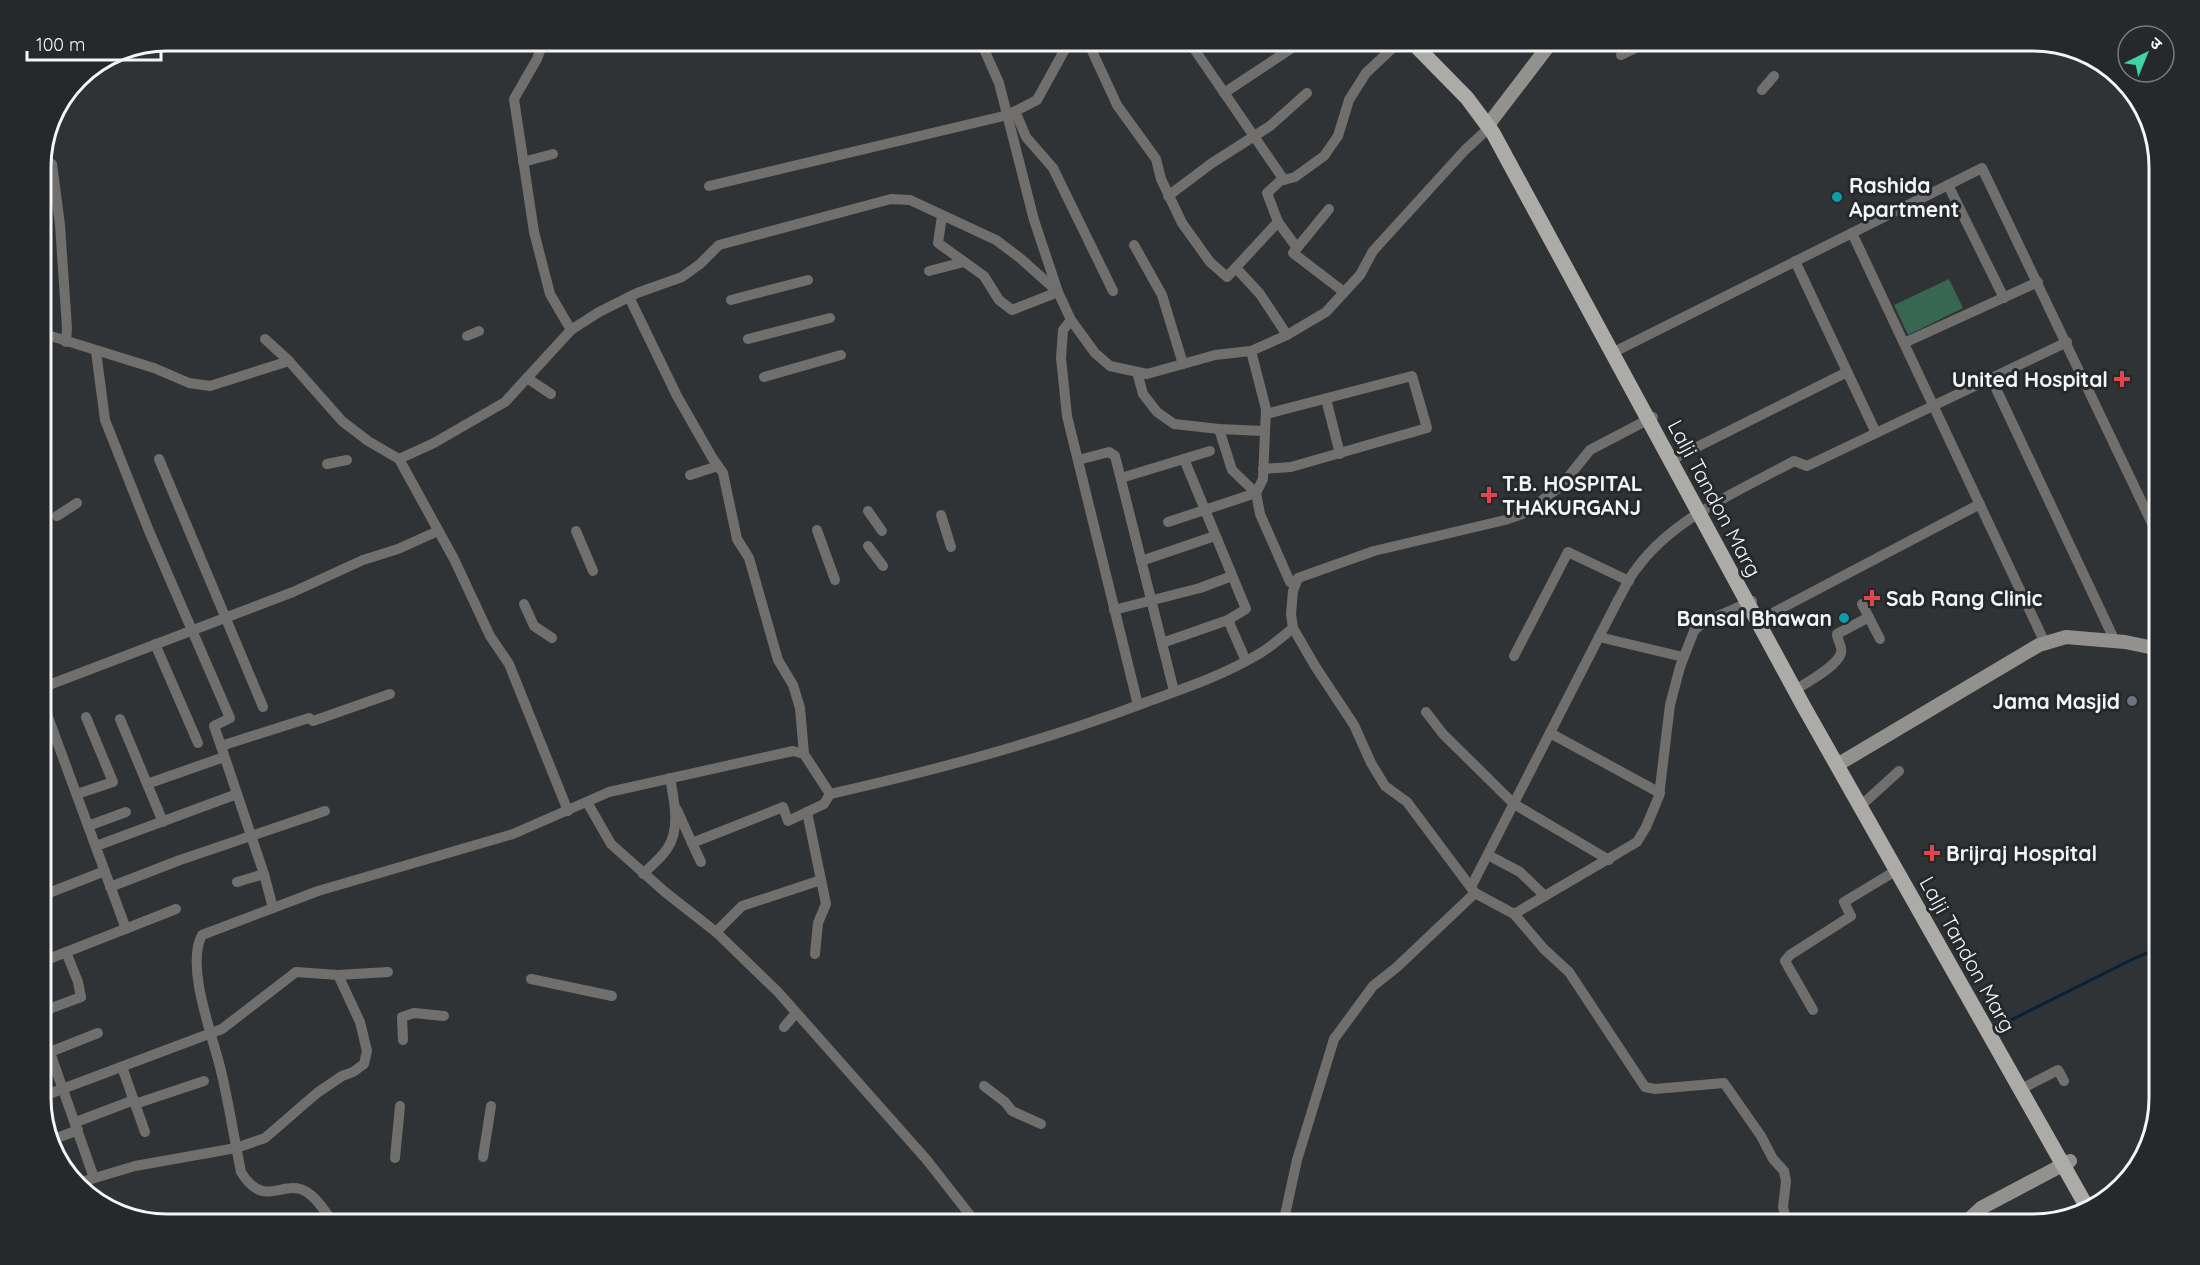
<svg xmlns="http://www.w3.org/2000/svg" width="2200" height="1265" font-family="Quicksand,'Noto Sans Devanagari',sans-serif">
<style>
.green{fill:#376750}
.lines{fill:none;stroke-linecap:round;stroke-linejoin:round}
.stream{stroke:#072237;stroke-width:3}
.street{stroke:#706f6d;stroke-width:10}
.secondary{stroke:#92918e;stroke-width:14}
.primary{stroke:#adaba7;stroke-width:15}
.culture-dot{fill:#0f9aa8;stroke:#26292c;stroke-width:2}
.health-dot{fill:#e0444e;stroke:#26292c;stroke-width:2}
.worship-dot{fill:#6b7280;stroke:#26292c;stroke-width:2}
.labels{text-anchor:middle;dominant-baseline:central;stroke-width:6;stroke-linejoin:round;paint-order:stroke}
.poi-label{font-size:21px;font-weight:bold;fill:#f3f5f7;stroke:#26292c;text-anchor:start}
.street-label{font-size:21px;fill:#f3f5f7;stroke:#26292c}
.rim{fill:none;stroke:#f3f5f7;stroke-width:3}
</style>
<rect width="100%" height="100%" fill="#303336"/>
<path class="green" d="M 1949,279 L 1963,308 L 1908,335 L 1894,305 Z"/>
<g class="lines">
<path class="stream" d="M 2005,1023 L 2133,959 L 2159,948"/>
<g class="street">
<path d="M 544,40 L 537,59 L 514,99 L 534,232 L 550,294 L 571,330"/>
<path d="M 980,40 L 999,83 L 1034,220 L 1058,292 L 1071,320 L 1095,353 L 1110,366 L 1147,374 L 1215,355 L 1251,351 L 1287,335 L 1326,312 L 1360,275 L 1373,251 L 1465,150 L 1489,128"/>
<path d="M 1087,40 L 1117,105 L 1156,159 L 1161,179 L 1182,223 L 1210,262 L 1227,277 L 1278,222"/>
<path d="M 1188,40 L 1284,180"/>
<path d="M 1699,40 L 1704,46"/>
<path d="M 1621,55 L 1652,40"/>
<path d="M 1762,90 L 1774,76"/>
<path d="M 1224,93 L 1304,40"/>
<path d="M 1015,111 L 1026,137 L 1053,168 L 1113,291"/>
<path d="M 523,162 L 553,154"/>
<path d="M 41,170 L 52,164 L 60,225 L 67,328 L 66,342"/>
<path d="M 1948,185 L 2004,298"/>
<path d="M 709,186 L 1008,115 L 1037,100 L 1070,40"/>
<path d="M 1168,196 L 1212,163 L 1270,126 L 1307,93"/>
<path d="M 1329,209 L 1293,253 L 1344,292"/>
<path d="M 1852,233 L 2045,643"/>
<path d="M 1134,245 L 1162,295 L 1183,364"/>
<path d="M 1297,248 L 1278,222 L 1267,193 L 1280,181 L 1295,177 L 1324,156 L 1338,136 L 1349,100 L 1366,73 L 1401,40"/>
<path d="M 1795,261 L 1876,433"/>
<path d="M 1236,268 L 1260,294 L 1287,335"/>
<path d="M 929,271 L 964,262"/>
<path d="M 629,297 L 677,396 L 713,459 L 723,473 L 737,539 L 749,558 L 778,660 L 793,685 L 800,708 L 804,754"/>
<path d="M 731,300 L 808,280"/>
<path d="M 1071,320 L 1063,330 L 1061,358 L 1067,416 L 1138,705"/>
<path d="M 41,333 L 154,368 L 189,383 L 210,386 L 289,361 L 342,421 L 368,441 L 399,459 L 454,559 L 490,636 L 509,664 L 568,811"/>
<path d="M 467,336 L 479,331"/>
<path d="M 265,339 L 289,361"/>
<path d="M 748,339 L 830,318"/>
<path d="M 1904,343 L 2038,282"/>
<path d="M 96,351 L 105,420 L 149,531 L 230,718 L 214,726 L 221,746"/>
<path d="M 1251,351 L 1266,409 L 1263,479 L 1256,493 L 1260,514 L 1290,582 L 1295,585"/>
<path d="M 1612,353 L 1982,168 L 2159,538"/>
<path d="M 1137,372 L 1143,394 L 1157,412 L 1174,424 L 1219,429 L 1264,431"/>
<path d="M 764,377 L 841,355"/>
<path d="M 527,378 L 551,394"/>
<path d="M 1991,378 L 2115,641"/>
<path d="M 1326,399 L 1340,454"/>
<path d="M 1653,417 L 1590,450 L 1561,486 L 1525,513 L 1505,520 L 1374,551 L 1298,578 L 1293,591 L 1291,614 L 1293,628 L 1315,666 L 1354,725 L 1371,763 L 1385,786 L 1407,802 L 1475,893 L 1514,914 L 1637,842 L 1646,827 L 1659,796 L 1670,705 L 1680,667 L 1694,631 L 1702,623 L 1752,601"/>
<path d="M 1219,429 L 1232,470 L 1256,493"/>
<path d="M 159,459 L 263,707"/>
<path d="M 399,459 L 434,443 L 505,402 L 571,330 L 599,312 L 637,293 L 682,277 L 700,264 L 719,245 L 891,199 L 910,200 L 996,240 L 1020,258 L 1058,292 L 1012,310 L 999,300 L 984,276 L 938,243 L 942,216"/>
<path d="M 1184,459 L 1246,609 L 1228,620 L 1246,661"/>
<path d="M 1078,460 L 1109,452 L 1115,456 L 1174,691"/>
<path d="M 1671,460 L 1847,372"/>
<path d="M 327,464 L 347,460"/>
<path d="M 1263,469 L 1291,467 L 1427,428 L 1412,376 L 1266,414"/>
<path d="M 690,475 L 718,466"/>
<path d="M 1121,478 L 1210,451"/>
<path d="M 868,511 L 882,531"/>
<path d="M 941,515 L 951,547"/>
<path d="M 57,516 L 77,503"/>
<path d="M 1168,522 L 1256,493"/>
<path d="M 817,530 L 835,580"/>
<path d="M 576,531 L 593,571"/>
<path d="M 868,546 L 883,566"/>
<path d="M 1141,561 L 1215,536"/>
<path d="M 41,603 L 43,606"/>
<path d="M 524,604 L 534,626 L 552,638"/>
<path d="M 1862,604 L 1880,639"/>
<path d="M 1114,610 L 1200,588 L 1232,576"/>
<path d="M 1763,618 L 1980,504"/>
<path d="M 1599,637 L 1683,657"/>
<path d="M 1162,643 L 1228,620"/>
<path d="M 155,644 L 198,743"/>
<path d="M 1514,656 L 1568,552 L 1629,581"/>
<path d="M 1800,687 C 1811,680 1837,666 1841,653 C 1843,647 1837,640 1837,634 L 1869,617"/>
<path d="M 41,688 L 293,592 L 363,560 L 398,549 L 438,531"/>
<path d="M 41,698 L 126,929"/>
<path d="M 1426,712 L 1443,734 L 1514,804 L 1609,860"/>
<path d="M 120,719 L 163,822"/>
<path d="M 1550,733 L 1660,793"/>
<path d="M 147,784 L 224,757"/>
<path d="M 77,794 L 113,782 L 86,717"/>
<path d="M 1866,801 L 1899,771"/>
<path d="M 587,802 L 611,844 L 665,892 L 716,932 L 778,992 L 926,1159 L 977,1224"/>
<path d="M 677,810 L 692,843"/>
<path d="M 807,812 L 826,904 L 818,923 L 815,954"/>
<path d="M 88,826 L 126,812"/>
<path d="M 96,846 L 237,794"/>
<path d="M 1488,855 L 1520,872 L 1545,896"/>
<path d="M 701,862 L 692,843 L 783,807 L 788,821 L 824,804 L 830,794"/>
<path d="M 643,874 C 651,866 661,858 667,849 C 681,829 674,800 670,778"/>
<path d="M 237,882 L 264,874"/>
<path d="M 110,887 L 180,860 L 325,811"/>
<path d="M 1471,887 L 1618,600 C 1624,590 1629,577 1637,568 C 1673,518 1741,490 1794,461 L 1807,466 L 2067,342"/>
<path d="M 41,896 L 105,871"/>
<path d="M 273,908 L 264,874 L 221,746 L 309,718 L 313,721 L 390,694"/>
<path d="M 1514,914 L 1544,949 L 1569,972 L 1645,1087 L 1655,1089 L 1724,1083 L 1761,1136 L 1773,1159 L 1784,1171 L 1786,1181 L 1783,1207 L 1787,1224"/>
<path d="M 716,932 L 742,906 L 821,880"/>
<path d="M 41,962 L 176,909"/>
<path d="M 531,979 L 612,996"/>
<path d="M 1813,1010 L 1785,961 L 1790,955 L 1851,916 L 1844,902 L 1897,870"/>
<path d="M 41,1012 L 81,997 L 78,982 L 66,952"/>
<path d="M 41,1027 L 94,1178"/>
<path d="M 784,1027 L 796,1013"/>
<path d="M 403,1040 L 402,1017 L 414,1013 L 444,1016"/>
<path d="M 50,1052 L 98,1033"/>
<path d="M 122,1067 L 145,1132"/>
<path d="M 984,1086 L 1005,1102 L 1012,1111 L 1041,1124"/>
<path d="M 2021,1089 L 2058,1070 L 2064,1081"/>
<path d="M 41,1097 L 222,1029 L 296,972 L 338,975 L 388,972"/>
<path d="M 135,1104 L 204,1081"/>
<path d="M 76,1122 L 134,1100"/>
<path d="M 52,1140 L 78,1130"/>
<path d="M 483,1157 L 491,1106"/>
<path d="M 395,1158 L 400,1106"/>
<path d="M 78,1183 L 135,1166 L 236,1148 L 265,1138 L 317,1093 L 342,1076 L 353,1072 L 364,1064 L 367,1051 L 360,1022 L 338,975"/>
<path d="M 334,1224 C 326,1213 319,1200 307,1192 C 283,1177 265,1211 241,1172 C 234,1138 229,1104 221,1071 C 213,1036 185,967 202,935 L 318,891 L 513,834 L 609,792 L 793,751 L 804,754 L 830,794 C 937,770 1042,742 1144,703 C 1182,689 1222,676 1257,655 C 1270,648 1282,637 1293,628"/>
<path d="M 1283,1224 L 1297,1160 L 1334,1039 L 1373,986 L 1397,967 L 1475,893"/>
<path d="M 1626,1224 L 1627,1224"/>
</g>
<g class="secondary">
<path d="M 1489,128 L 1491,121 L 1553,40"/>
<path d="M 1837,765 L 2039,645 L 2066,637 L 2125,642 L 2159,649"/>
<path d="M 1964,1224 L 1981,1208 L 2070,1161"/>
</g>
<path class="primary" d="M 1410,40 L 1467,98 L 1493,133 L 1804,707 L 2088,1209"/>
</g>
<g class="culture-dot">
<circle cx="1837" cy="197" r="6"/>
<circle cx="1844" cy="618" r="6"/>
</g>
<g class="health-dot">
<path d="M2119 370h6v6h6v6h-6v6h-6v-6h-6v-6h6z"/>
<path d="M1486 486h6v6h6v6h-6v6h-6v-6h-6v-6h6z"/>
<path d="M1869 589h6v6h6v6h-6v6h-6v-6h-6v-6h6z"/>
<path d="M1929 844h6v6h6v6h-6v6h-6v-6h-6v-6h6z"/>
</g>
<circle class="worship-dot" cx="2132" cy="701" r="6"/>
<g class="labels">
<g class="poi-label">
<text x="1849" y="185">Rashida<tspan x="1849" dy="24">Apartment</tspan></text>
<text x="2108" y="379" text-anchor="end">United Hospital</text>
<text x="1502" y="483">T.B. HOSPITAL<tspan x="1502" dy="24">THAKURGANJ</tspan></text>
<text x="1886" y="598">Sab Rang Clinic</text>
<text x="1832" y="618" text-anchor="end">Bansal Bhawan</text>
<text x="2120" y="701" text-anchor="end">Jama Masjid</text>
<text x="1946" y="853">Brijraj Hospital</text>
</g>
<g class="street-label">
<text transform="translate(1715 498) rotate(62)">Lalji Tandon Marg</text>
<text transform="translate(1968 954) rotate(61)">Lalji Tandon Marg</text>
</g>
</g>
<path d="M0 0H2200V1265H0ZM167 51H2033A116 116 0 0 1 2149 167V1098A116 116 0 0 1 2033 1214H167A116 116 0 0 1 51 1098V167A116 116 0 0 1 167 51Z" fill="#26292c" fill-rule="evenodd"/>
<path class="rim" d="M167 51H2033A116 116 0 0 1 2149 167V1098A116 116 0 0 1 2033 1214H167A116 116 0 0 1 51 1098V167A116 116 0 0 1 167 51Z"/>
<g transform="translate(2146 54) rotate(43)"><circle r="28" fill="#26292c" stroke="#787b7d" stroke-width="1.5"/>
<path d="M0-4.5L10 22L0 15L-10 22Z" fill="#3fd4a2"/>
<text y="-9" font-size="16" font-weight="bold" text-anchor="middle" fill="#f3f5f7">उ</text>
</g>
<path d="M27 51v9h134v-9" fill="none" stroke="#f3f5f7" stroke-width="3"/>
<text x="36" y="51" font-size="18" fill="#f3f5f7" stroke="#26292c" stroke-width="4.5" paint-order="stroke">100 m</text>
</svg>
